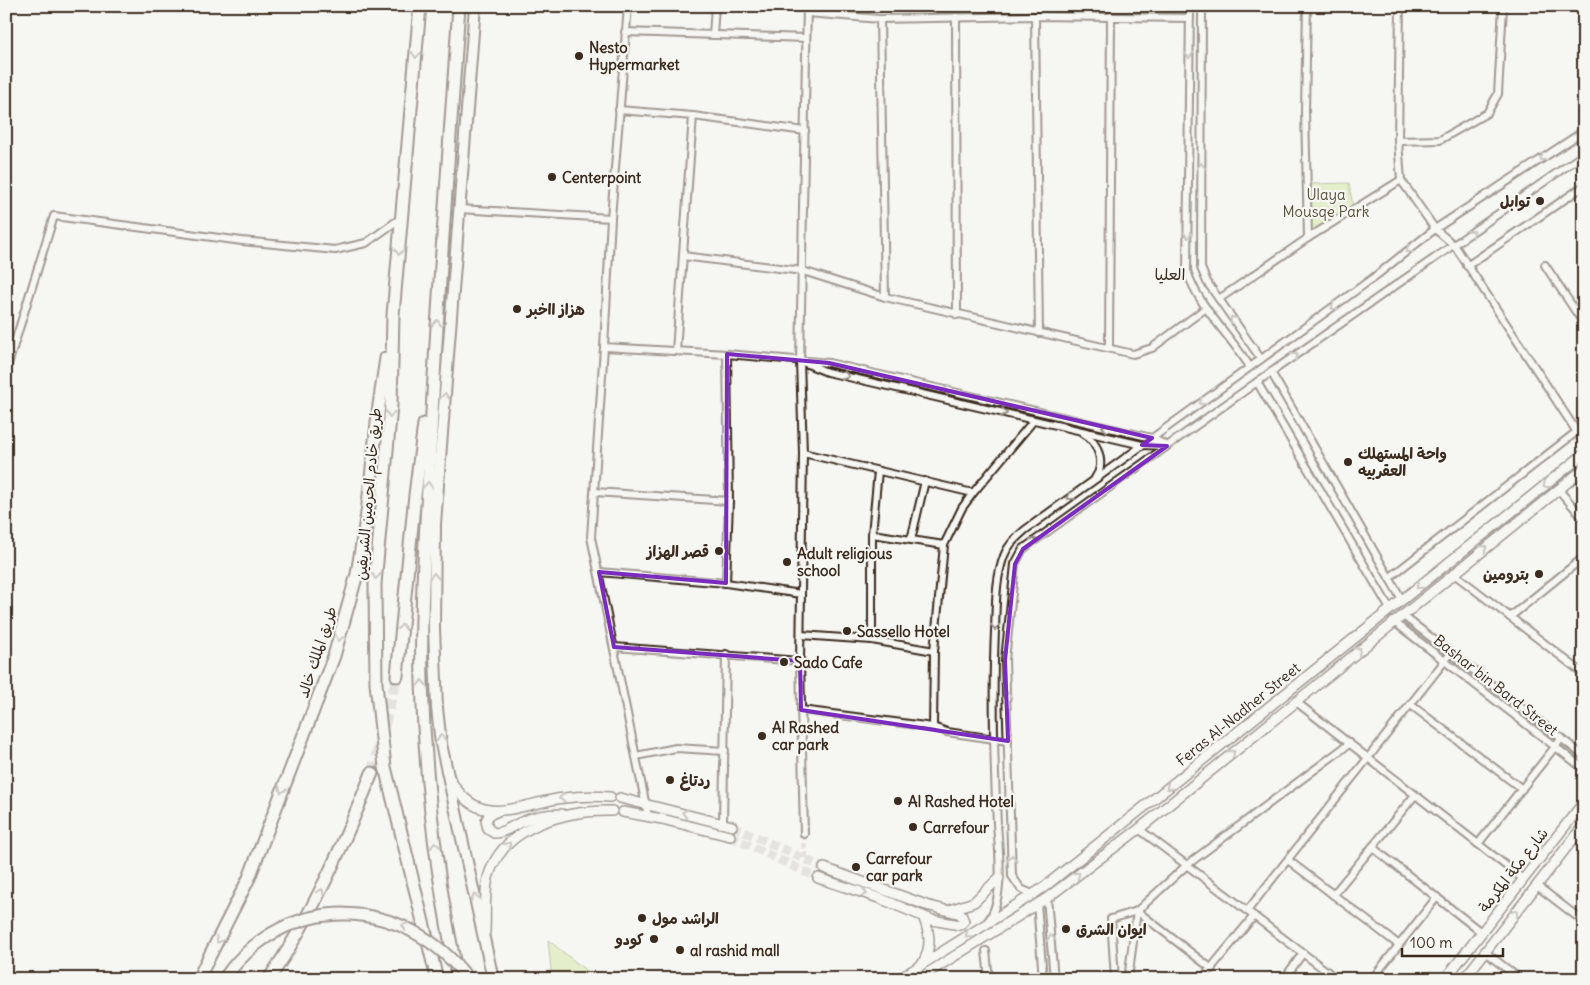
<svg xmlns="http://www.w3.org/2000/svg" width="1590" height="985" font-family="Delius,'Playpen Sans Arabic',sans-serif">
<style>
.green{fill:#cee59b;stroke:#84885c}
.lines{fill:none;stroke-linecap:round;stroke-linejoin:round}
.street-tunnel{stroke:#d1cdc8;stroke-width:6;stroke-dasharray:6 3;stroke-linecap:butt}
.secondary-tunnel{stroke:#d1cdc8;stroke-width:9;stroke-dasharray:9 4.5;stroke-linecap:butt}
.highway-tunnel{stroke:#d1cdc8;stroke-width:11;stroke-dasharray:11 5.5;stroke-linecap:butt}
.street-casing{stroke:#3b2a1e;stroke-width:10}
.secondary-casing{stroke:#3b2a1e;stroke-width:12}
.primary-casing{stroke:#3b2a1e;stroke-width:14}
.highway-casing{stroke:#3b2a1e;stroke-width:15}
.street{stroke:#f6f6f2;stroke-width:6}
.secondary{stroke:#f6f6f2;stroke-width:9}
.primary{stroke:#f6f6f2;stroke-width:10}
.highway{stroke:#f6f6f2;stroke-width:11}
.highway-bridge-casing{stroke:#3b2a1e;stroke-width:15;stroke-linecap:butt}
.highway-bridge{stroke:#f6f6f2;stroke-width:11}
.oneway{stroke:#989088}
.marked{fill:none;stroke:#7b2cbf;stroke-width:4;stroke-linejoin:round}
.poi-dot{fill:#3b2a1e;stroke:#f6f6f2;stroke-width:2}
.labels{text-anchor:middle;dominant-baseline:central;stroke-width:4.5;stroke-linejoin:round;paint-order:stroke}
.poi-label{font-size:15px;font-weight:bold;fill:#3b2a1e;stroke:#f6f6f2;text-anchor:start}
.park-label{font-size:15px;fill:#584f37;stroke:#f6f6f2}
.street-label{font-size:15px;fill:#3b2a1e;stroke:#f6f6f2}
.neighbourhood-label{font-size:16px;fill:#3b2a1e;stroke:#f6f6f2}
</style>
<rect width="100%" height="100%" fill="#f6f6f2"/>
<filter id="ink" filterUnits="userSpaceOnUse"><feTurbulence type="fractalNoise" baseFrequency=".02" numOctaves="2"/><feDisplacementMap in="SourceGraphic" scale="10" xChannelSelector="R" yChannelSelector="G"/><feConvolveMatrix kernelMatrix="1 2 1 2 8 2 1 2 1" color-interpolation-filters="sRGB"/></filter>
<g filter="url(#ink)">
<g class="green">
<path d="M 1349,183 L 1353,207 L 1308,238 L 1309,184 Z"/>
<path d="M 548,940 L 593,976 L 592,979 L 552,979 Z"/>
</g>
<g class="lines">
<path class="street-tunnel" d="M 804,834 L 804,858"/>
<g class="secondary-tunnel">
<path d="M 732,826 L 824,868"/>
<path d="M 730,836 L 818,878"/>
</g>
<path class="highway-tunnel" d="M 372,773 L 397,676"/>
<defs>
<g id="street">
<path d="M 1190,6 L 1187,271 C 1199,308 1230,335 1250,367"/>
<path d="M 1202,6 L 1201,268 L 1207,282 L 1261,359"/>
<path d="M 1307,6 L 1305,111 L 1308,238"/>
<path d="M 1400,6 L 1398,141 L 1401,180 L 1435,229 L 1455,246 L 1577,432"/>
<path d="M 807,13 L 880,19 L 1035,16 L 1190,18"/>
<path d="M 1035,16 L 1039,333"/>
<path d="M 956,17 L 957,315"/>
<path d="M 880,19 L 885,297"/>
<path d="M 625,32 L 806,38"/>
<path d="M 713,35 L 715,6"/>
<path d="M 619,110 L 693,116 L 805,131"/>
<path d="M 1398,141 L 1440,140 L 1487,113 L 1498,94 L 1503,6"/>
<path d="M 459,209 L 611,218 L 604,347 L 727,354 L 829,363 L 1152,438 L 1167,446 L 1142,445 L 827,372 L 800,361"/>
<path d="M 611,218 L 628,6"/>
<path d="M 683,256 L 803,271 L 885,297 L 1133,354 L 1152,348 L 1206,308"/>
<path d="M 1545,265 L 1584,324"/>
<path d="M 1467,266 L 1584,186"/>
<path d="M 1219,299 L 1308,238 L 1401,180"/>
<path d="M 604,347 L 591,537 L 648,816"/>
<path d="M 1109,348 L 1111,16"/>
<path d="M 676,351 L 693,116"/>
<path d="M 6,371 L 54,216 L 242,241 L 335,250 L 366,243 L 401,218"/>
<path d="M 1271,372 L 1402,600"/>
<path d="M 1257,382 L 1390,609"/>
<path d="M 1083,433 C 1098,441 1106,464 1095,478"/>
<path d="M 1151,439 L 1373,278 L 1435,229 L 1584,131"/>
<path d="M 803,453 L 973,493"/>
<path d="M 1558,489 L 1584,519"/>
<path d="M 595,492 L 729,501"/>
<path d="M 872,534 L 944,545"/>
<path d="M 911,540 L 925,481"/>
<path d="M 599,572 L 726,583 L 801,594"/>
<path d="M 1453,573 L 1584,674"/>
<path d="M 1389,578 L 1584,426"/>
<path d="M 726,583 L 729,501 L 727,354"/>
<path d="M 1402,615 L 1584,756"/>
<path d="M 1510,617 L 1584,557"/>
<path d="M 1393,621 L 1584,769"/>
<path d="M 801,635 L 872,640 L 934,651"/>
<path d="M 872,640 L 872,534 L 878,471"/>
<path d="M 614,647 L 800,661"/>
<path d="M 1295,701 L 1523,879"/>
<path d="M 1411,705 L 1522,789"/>
<path d="M 801,710 L 933,727 L 947,732 L 1008,741"/>
<path d="M 933,727 L 934,651 L 944,545 L 962,508 L 973,493 L 1034,420"/>
<path d="M 636,756 L 676,748 L 725,751"/>
<path d="M 723,823 L 726,654"/>
<path d="M 1139,829 L 1337,979"/>
<path d="M 804,834 L 800,661 L 803,453 L 800,361 L 807,6"/>
<path d="M 1478,844 L 1562,738"/>
<path d="M 1372,847 L 1481,932"/>
<path d="M 1288,860 L 1399,945"/>
<path d="M 1536,885 L 1584,922"/>
<path d="M 1035,895 L 1021,889 L 1012,876 L 1005,660 L 1015,564 L 1023,549 L 1257,382 L 1584,154"/>
<path d="M 1333,895 L 1415,795"/>
<path d="M 1047,898 L 1054,979"/>
<path d="M 1037,903 L 1043,979"/>
<path d="M 1247,911 L 1451,653"/>
<path d="M 988,921 C 1005,898 999,852 997,824 C 994,760 992,696 995,631 C 996,606 995,580 1004,556 C 1008,545 1015,539 1025,530 L 1143,445"/>
<path d="M 986,951 L 989,979"/>
<path d="M 1485,952 L 1520,979"/>
<path d="M 1115,979 L 1111,919 L 1137,911 L 1212,969"/>
<path d="M 1128,979 L 1137,911 L 1188,864 L 1349,744"/>
<path d="M 1202,979 L 1254,916"/>
<path d="M 1284,979 L 1303,953"/>
<path d="M 1372,979 L 1437,897"/>
</g>
<g id="secondary">
<path d="M 450,779 C 479,832 520,803 564,798 C 579,796 595,796 610,797"/>
<path d="M 620,798 L 732,826"/>
<path d="M 498,811 L 489,815 L 486,821 L 488,829 L 494,833 C 504,833 511,827 519,823 C 533,816 547,814 562,814"/>
<path d="M 623,812 L 662,819 L 730,836"/>
<path d="M 818,878 L 879,898 L 932,920 L 960,925 L 964,921 L 961,914 L 926,905 L 824,868"/>
<path d="M 950,910 L 974,902 L 999,878"/>
<path d="M 923,916 C 930,934 932,945 923,963"/>
<path d="M 485,932 C 486,915 484,895 488,878 C 502,826 565,810 612,811"/>
<path d="M 899,979 L 1043,888 L 1584,454"/>
<path d="M 918,979 L 1047,898 L 1139,829 L 1584,469"/>
<path d="M 1445,979 L 1584,802"/>
<path d="M 1464,979 L 1584,825"/>
</g>
<path id="primary" d="M 475,6 L 435,524 L 434,628 L 437,708 L 441,744 L 493,979"/>
<g id="highway">
<path d="M 420,6 L 393,315 L 391,406 L 375,584 L 376,683 L 385,767 L 437,979"/>
<path d="M 397,676 L 415,495 L 424,424"/>
<path d="M 198,979 L 249,878 L 334,656 L 357,574 L 367,513 L 379,405 L 386,358"/>
<path d="M 269,979 C 313,915 343,845 372,773"/>
<path d="M 458,979 C 437,882 425,782 422,682 C 420,605 426,528 430,452 C 437,303 449,155 459,6"/>
</g>
</defs>
<use href="#street" class="street-casing"/>
<use href="#secondary" class="secondary-casing"/>
<use href="#primary" class="primary-casing"/>
<use href="#highway" class="highway-casing"/>
<use href="#street" class="street"/>
<use href="#secondary" class="secondary"/>
<use href="#primary" class="primary"/>
<use href="#highway" class="highway"/>
<defs>
<path id="highway-bridge" d="M 224,979 C 285,890 406,895 468,979"/>
</defs>
<use href="#highway-bridge" class="highway-bridge-casing"/>
<use href="#highway-bridge" class="highway-bridge"/>
</g>
<defs><path id="oneway-chevron" d="M-2-3.5L2.5 0L-2 3.5" fill="none" stroke-width="1.6" stroke-linecap="round" stroke-linejoin="round" transform="scale(1.25)"/></defs>
<g class="oneway">
<use href="#oneway-chevron" transform="translate(416 55) rotate(95)"/>
<use href="#oneway-chevron" transform="translate(1189 55) rotate(90)"/>
<use href="#oneway-chevron" transform="translate(1543 158) rotate(147)"/>
<use href="#oneway-chevron" transform="translate(1201 166) rotate(-90)"/>
<use href="#oneway-chevron" transform="translate(1472 233) rotate(-35)"/>
<use href="#oneway-chevron" transform="translate(1188 235) rotate(90)"/>
<use href="#oneway-chevron" transform="translate(1409 250) rotate(142)"/>
<use href="#oneway-chevron" transform="translate(399 252) rotate(95)"/>
<use href="#oneway-chevron" transform="translate(1334 307) rotate(144)"/>
<use href="#oneway-chevron" transform="translate(1233 319) rotate(-125)"/>
<use href="#oneway-chevron" transform="translate(437 323) rotate(-86)"/>
<use href="#oneway-chevron" transform="translate(1295 356) rotate(-34)"/>
<use href="#oneway-chevron" transform="translate(846 376) rotate(13)"/>
<use href="#oneway-chevron" transform="translate(946 390) rotate(-167)"/>
<use href="#oneway-chevron" transform="translate(445 396) rotate(-86)"/>
<use href="#oneway-chevron" transform="translate(1202 402) rotate(144)"/>
<use href="#oneway-chevron" transform="translate(1004 413) rotate(13)"/>
<use href="#oneway-chevron" transform="translate(390 414) rotate(95)"/>
<use href="#oneway-chevron" transform="translate(1105 427) rotate(-167)"/>
<use href="#oneway-chevron" transform="translate(428 485) rotate(-87)"/>
<use href="#oneway-chevron" transform="translate(1546 485) rotate(141)"/>
<use href="#oneway-chevron" transform="translate(1070 497) rotate(144)"/>
<use href="#oneway-chevron" transform="translate(1034 541) rotate(-37)"/>
<use href="#oneway-chevron" transform="translate(1484 548) rotate(-39)"/>
<use href="#oneway-chevron" transform="translate(376 576) rotate(95)"/>
<use href="#oneway-chevron" transform="translate(434 576) rotate(-89)"/>
<use href="#oneway-chevron" transform="translate(1419 586) rotate(141)"/>
<use href="#oneway-chevron" transform="translate(402 627) rotate(-85)"/>
<use href="#oneway-chevron" transform="translate(995 627) rotate(93)"/>
<use href="#oneway-chevron" transform="translate(339 638) rotate(105)"/>
<use href="#oneway-chevron" transform="translate(1358 650) rotate(-39)"/>
<use href="#oneway-chevron" transform="translate(422 683) rotate(-92)"/>
<use href="#oneway-chevron" transform="translate(1007 695) rotate(-92)"/>
<use href="#oneway-chevron" transform="translate(441 738) rotate(-98)"/>
<use href="#oneway-chevron" transform="translate(1232 753) rotate(-39)"/>
<use href="#oneway-chevron" transform="translate(1169 787) rotate(141)"/>
<use href="#oneway-chevron" transform="translate(282 790) rotate(111)"/>
<use href="#oneway-chevron" transform="translate(562 798) rotate(172)"/>
<use href="#oneway-chevron" transform="translate(685 813) rotate(-168)"/>
<use href="#oneway-chevron" transform="translate(435 845) rotate(-98)"/>
<use href="#oneway-chevron" transform="translate(508 845) rotate(-49)"/>
<use href="#oneway-chevron" transform="translate(1012 858) rotate(-92)"/>
<use href="#oneway-chevron" transform="translate(1077 875) rotate(-37)"/>
<use href="#oneway-chevron" transform="translate(321 892) rotate(-63)"/>
<use href="#oneway-chevron" transform="translate(864 893) rotate(18)"/>
<use href="#oneway-chevron" transform="translate(475 897) rotate(-103)"/>
<use href="#oneway-chevron" transform="translate(1515 913) rotate(-53)"/>
<use href="#oneway-chevron" transform="translate(405 926) rotate(-156)"/>
<use href="#oneway-chevron" transform="translate(968 935) rotate(148)"/>
<use href="#oneway-chevron" transform="translate(1051 938) rotate(-95)"/>
<use href="#oneway-chevron" transform="translate(219 940) rotate(117)"/>
</g>
</g>
<path d="M0 0H1590V985H0ZM 727,354 L 829,363 L 1152,438 L 1142,445 L 1167,446 L 1023,549 L 1015,564 L 1005,660 L 1008,741 L 801,710 L 800,661 L 614,647 L 599,572 L 726,583 Z" fill="#f6f6f2" fill-opacity=".55" fill-rule="evenodd"/>
<path class="marked" d="M 727,354 L 829,363 L 1152,438 L 1142,445 L 1167,446 L 1023,549 L 1015,564 L 1005,660 L 1008,741 L 801,710 L 800,661 L 614,647 L 599,572 L 726,583 Z"/>
<g class="poi-dot">
<circle cx="579" cy="56" r="5"/>
<circle cx="552" cy="177" r="5"/>
<circle cx="1540" cy="201" r="5"/>
<circle cx="517" cy="309" r="5"/>
<circle cx="1348" cy="462" r="5"/>
<circle cx="719" cy="551" r="5"/>
<circle cx="787" cy="562" r="5"/>
<circle cx="1539" cy="574" r="5"/>
<circle cx="847" cy="631" r="5"/>
<circle cx="784" cy="662" r="5"/>
<circle cx="762" cy="736" r="5"/>
<circle cx="670" cy="780" r="5"/>
<circle cx="898" cy="801" r="5"/>
<circle cx="913" cy="827" r="5"/>
<circle cx="856" cy="867" r="5"/>
<circle cx="642" cy="918" r="5"/>
<circle cx="1066" cy="929" r="5"/>
<circle cx="654" cy="939" r="5"/>
<circle cx="680" cy="950" r="5"/>
</g>
<g class="labels">
<g class="poi-label">
<text x="589" y="47">Nesto<tspan x="589" dy="17">Hypermarket</tspan></text>
<text x="562" y="177">Centerpoint</text>
<text x="1530" y="201" text-anchor="end">توابل</text>
<text x="527" y="309">هزاز ااخبر</text>
<text x="1358" y="453">واحة المستهلك<tspan x="1358" dy="17">العقربيه</tspan></text>
<text x="709" y="551" text-anchor="end">قصر الهزاز</text>
<text x="797" y="553">Adult religious<tspan x="797" dy="17">school</tspan></text>
<text x="1529" y="574" text-anchor="end">بترومين</text>
<text x="857" y="631">Sassello Hotel</text>
<text x="794" y="662">Sado Cafe</text>
<text x="772" y="727">Al Rashed<tspan x="772" dy="17">car park</tspan></text>
<text x="680" y="780">ردتاغ</text>
<text x="908" y="801">Al Rashed Hotel</text>
<text x="923" y="827">Carrefour</text>
<text x="866" y="858">Carrefour<tspan x="866" dy="17">car park</tspan></text>
<text x="652" y="918">الراشد مول</text>
<text x="1076" y="929">ايوان الشرق</text>
<text x="644" y="939" text-anchor="end">كودو</text>
<text x="690" y="950">al rashid mall</text>
</g>
<g class="park-label">
<text x="1326" y="194">Ulaya<tspan x="1326" dy="17">Mousqe Park</tspan></text>
</g>
<g class="street-label">
<text transform="translate(368 494) rotate(-85)">طريق خادم الحرمين الشريفين</text>
<text transform="translate(317 652) rotate(-72)">طريق الملك خالد</text>
<text transform="translate(1496 685) rotate(38)">Bashar bin Bard Street</text>
<text transform="translate(1238 714) rotate(-39)">Feras Al-Nadher Street</text>
<text transform="translate(1513 870) rotate(-52)">شارع مكة المكرمة</text>
</g>
<g class="neighbourhood-label">
<text x="1170" y="274">العليا</text>
</g>
</g>
<rect width="1590" height="985" fill="none" stroke="#f6f6f2" stroke-width="25"/>
<rect x="12" y="12" width="1565" height="960" fill="none" stroke="#3b2a1e" stroke-width="2" filter="url(#ink)"/>
<path d="M1402 948v8h101v-8" fill="none" stroke="#3b2a1e" stroke-width="2.5"/>
<text x="1410" y="948" font-size="15" fill="#3b2a1e" stroke="#f6f6f2" stroke-width="4" paint-order="stroke">100 m</text>
</svg>
